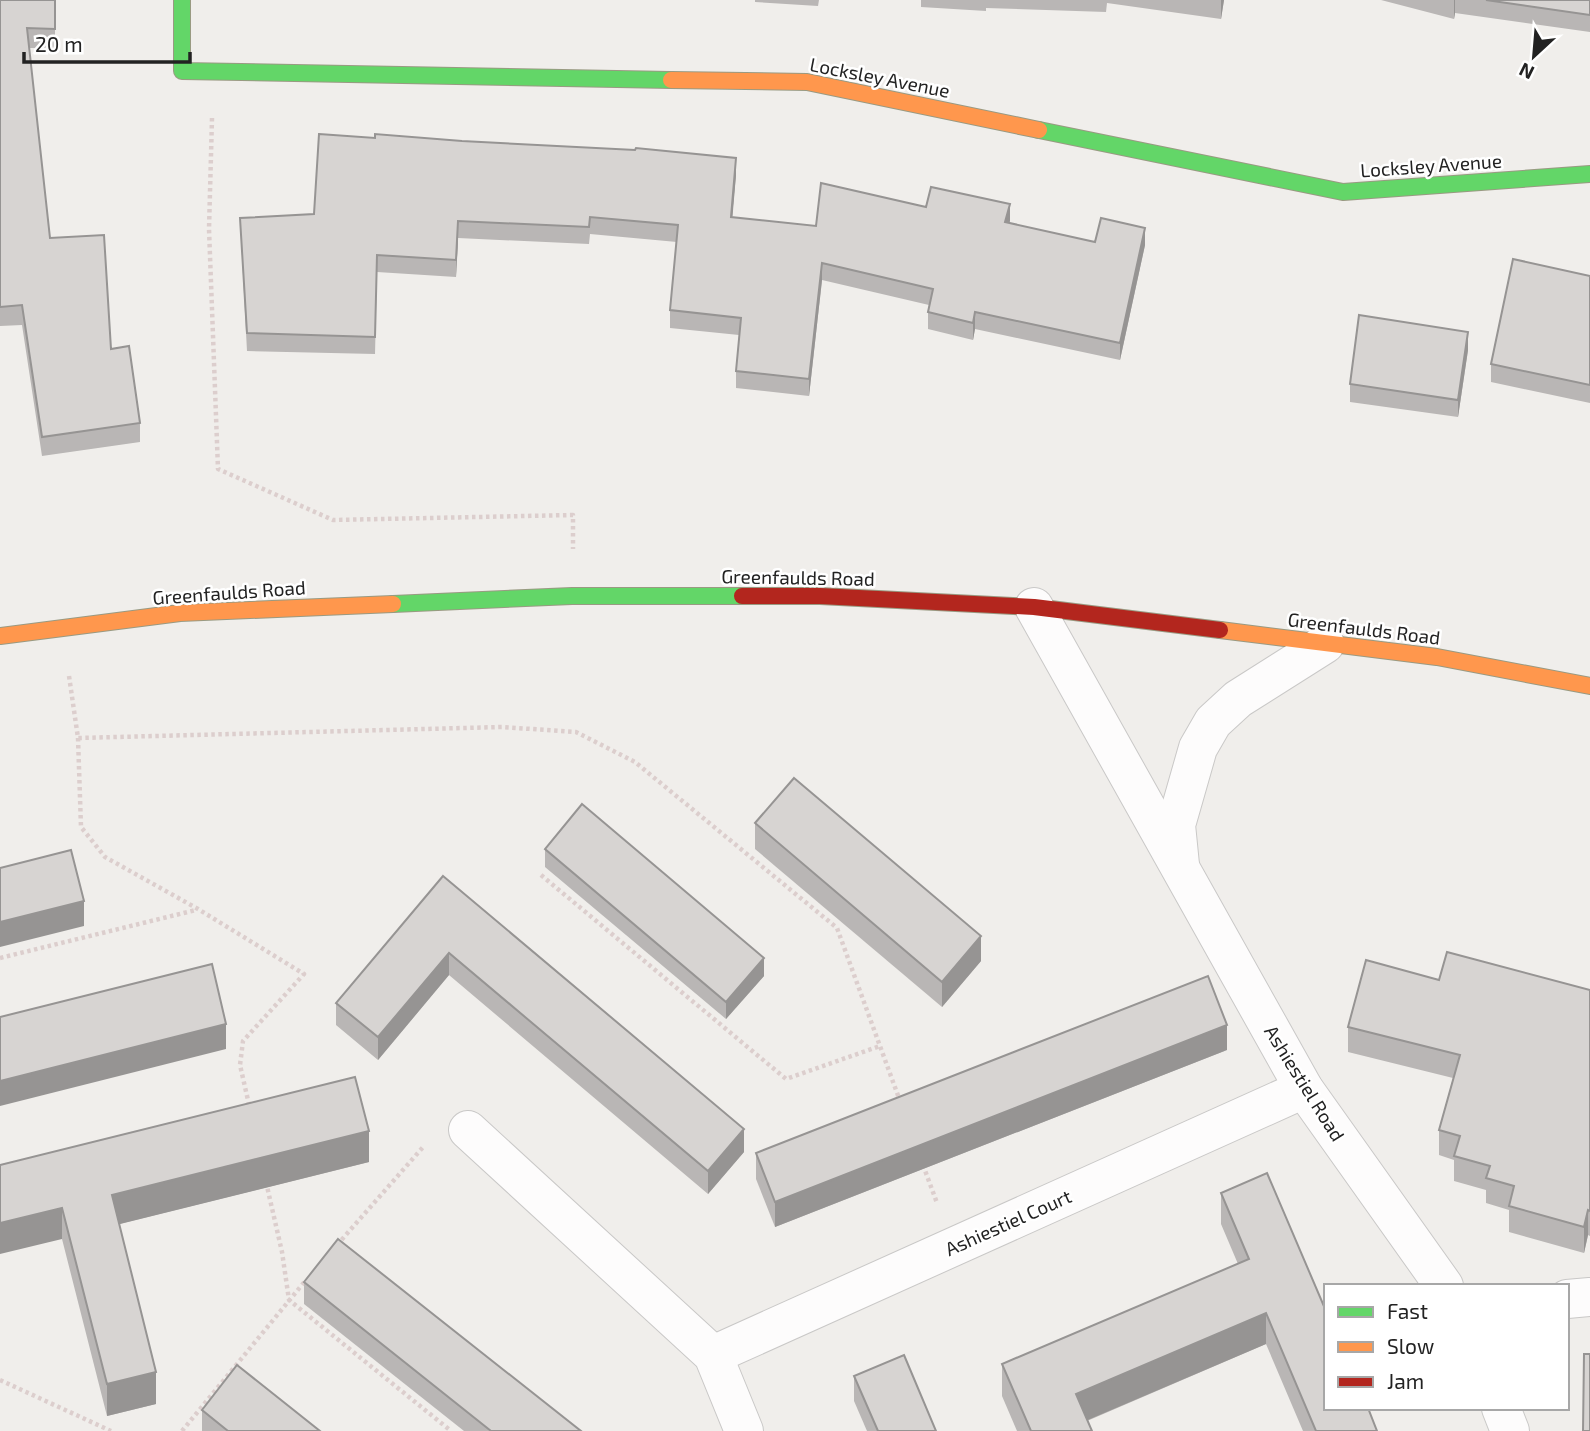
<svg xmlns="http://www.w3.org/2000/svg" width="1590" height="1431" font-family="'Exo 2',sans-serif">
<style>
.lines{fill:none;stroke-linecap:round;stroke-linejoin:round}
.street-casing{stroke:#c9c8c7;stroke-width:40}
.fast-casing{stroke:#999a82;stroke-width:18}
.slow-casing{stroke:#999a82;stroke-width:18}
.jam-casing{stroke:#999a82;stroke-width:18}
.path{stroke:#dccecd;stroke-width:4.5;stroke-dasharray:3.5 3.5;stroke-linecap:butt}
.street{stroke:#fdfcfc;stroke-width:38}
.fast{stroke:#63d668;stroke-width:16}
.slow{stroke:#ff974d;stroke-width:16}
.jam{stroke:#b3261e;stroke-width:16}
.wall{fill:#b9b6b5}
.shaded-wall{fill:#969493}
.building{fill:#d7d4d2;stroke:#969493;stroke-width:2}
.labels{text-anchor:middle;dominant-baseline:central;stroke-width:5;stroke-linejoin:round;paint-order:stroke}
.street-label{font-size:19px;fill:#222;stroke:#fff}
</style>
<rect width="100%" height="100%" fill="#f0eeeb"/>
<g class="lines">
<defs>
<g id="street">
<path d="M 1034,607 L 1304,1089 L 1444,1286"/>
<path d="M 1180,865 L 1176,825 L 1198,748 L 1213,722 L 1238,699 L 1325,644"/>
<path d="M 468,1130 L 713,1355 L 744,1431"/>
<path d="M 1567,1299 L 1590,1297"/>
<path d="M 713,1355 L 1304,1089"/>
<path d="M 1501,1408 L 1510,1431"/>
</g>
<g id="fast">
<path d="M 182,0 L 182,71 L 671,80"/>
<path d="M 1039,130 L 1343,192 L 1590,174"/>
<path d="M 393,604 L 572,596 L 742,596"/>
</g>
<g id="slow">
<path d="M 671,80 L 807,82 L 1039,130"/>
<path d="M 1220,630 L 1437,657 L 1590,686"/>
<path d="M 0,636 L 180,613 L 393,604"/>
</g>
<path id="jam" d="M 742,596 L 820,596 L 1034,607 L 1220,630"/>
</defs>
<use href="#street" class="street-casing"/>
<use href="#fast" class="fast-casing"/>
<use href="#slow" class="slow-casing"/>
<use href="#jam" class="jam-casing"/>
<g class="path">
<path d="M 212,118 L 209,229 L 218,469 L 333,520 L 573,515 L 573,549"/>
<path d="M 69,676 L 78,738 L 502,727 L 576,732 L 635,762 L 837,928 L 900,1101"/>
<path d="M 78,738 L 81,827 L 105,857 L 198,909 L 304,974 L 243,1041 L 240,1065 L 250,1109"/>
<path d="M 541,875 L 786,1079 L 880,1046"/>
<path d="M 0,958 L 196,910"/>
<path d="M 923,1165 L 937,1203"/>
<path d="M 266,1182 L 282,1252 L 289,1300 L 451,1431"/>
<path d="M 337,1245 L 424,1146"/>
<path d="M 0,1380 L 111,1431"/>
<path d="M 182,1431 L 306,1280"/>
</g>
<use href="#street" class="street"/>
<use href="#fast" class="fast"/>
<use href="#slow" class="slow"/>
<use href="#jam" class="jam"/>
</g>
<g class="wall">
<path d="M 0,0 L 55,0 L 55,48 L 29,48 L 50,238 L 111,349 L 140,423 L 140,442 L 42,456 L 22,325 L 0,326 Z"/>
<path d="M 755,0 L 819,0 L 818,6 L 755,2 Z"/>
<path d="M 921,0 L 1224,0 L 1221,19 L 1107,3 L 1106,12 L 986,8 L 986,11 L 921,7 Z"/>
<path d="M 1381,0 L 1590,0 L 1590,32 L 1455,13 L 1454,19 Z"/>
<path d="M 736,175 L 732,217 L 816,226 L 926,207 L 1009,223 L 1095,242 L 1145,245 L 1120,360 L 975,329 L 973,340 L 928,329 L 928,312 L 929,305 L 822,280 L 809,396 L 736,388 L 736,371 L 739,335 L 670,328 L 670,310 L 677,242 L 590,234 L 589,244 L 458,238 L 456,277 L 377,272 L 375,354 L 247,351 L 240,218 L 314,214 Z"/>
<path d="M 1590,276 L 1590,403 L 1491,382 L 1491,364 Z"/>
<path d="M 1468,350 L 1458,417 L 1350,402 L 1350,384 Z"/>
<path d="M 755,823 L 981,961 L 942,1007 L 755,849 Z"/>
<path d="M 545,849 L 764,976 L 726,1019 L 545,867 Z"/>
<path d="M 443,876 L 744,1152 L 708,1194 L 449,975 L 378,1060 L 336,1025 L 336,1003 Z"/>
<path d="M 1439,980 L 1590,990 L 1590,1236 L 1588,1235 L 1584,1253 L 1509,1232 L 1509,1210 L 1486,1203 L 1486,1190 L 1454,1181 L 1454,1160 L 1439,1155 L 1439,1130 L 1453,1078 L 1348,1052 L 1348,1027 Z"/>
<path d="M 1227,1050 L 775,1227 L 756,1179 L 756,1153 Z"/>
<path d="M 369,1162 L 119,1224 L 156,1404 L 107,1416 L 62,1239 L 0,1165 Z"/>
<path d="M 1221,1193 L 1377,1431 L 1303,1431 L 1266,1344 L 1087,1421 L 1092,1431 L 1017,1431 L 1002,1396 L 1002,1364 L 1238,1264 L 1221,1224 Z"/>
<path d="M 304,1282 L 581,1431 L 464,1431 L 304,1304 Z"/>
<path d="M 854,1376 L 936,1431 L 867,1431 L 854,1401 Z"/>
<path d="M 202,1410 L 320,1431 L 202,1431 Z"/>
</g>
<g class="shaded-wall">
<path d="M 1221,0 L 1224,0 L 1221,19 Z"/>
<path d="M 1454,0 L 1455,0 L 1455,13 L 1454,19 Z"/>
<path d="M 736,158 L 736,175 L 731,234 L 731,217 Z"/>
<path d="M 1010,204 L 1010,221 L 1005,239 L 1005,222 Z"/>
<path d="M 458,221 L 458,238 L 456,277 L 456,260 Z"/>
<path d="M 1145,228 L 1145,245 L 1120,360 L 1120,343 Z"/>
<path d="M 822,263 L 822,280 L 809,396 L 809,379 Z"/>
<path d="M 975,312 L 975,329 L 973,340 L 973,323 Z"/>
<path d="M 1468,332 L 1468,350 L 1458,417 L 1458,400 Z"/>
<path d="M 84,901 L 84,926 L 0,947 L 0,922 Z"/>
<path d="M 981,936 L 981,961 L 942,1007 L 942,982 Z"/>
<path d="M 449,953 L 449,975 L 378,1060 L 378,1037 Z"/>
<path d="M 764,958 L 764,976 L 726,1019 L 726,1002 Z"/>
<path d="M 226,1024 L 226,1049 L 0,1106 L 0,1081 Z"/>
<path d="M 1227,1025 L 1227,1050 L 775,1227 L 775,1202 Z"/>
<path d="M 744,1129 L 744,1152 L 708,1194 L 708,1171 Z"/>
<path d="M 369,1131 L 369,1162 L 112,1226 L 112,1195 Z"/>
<path d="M 62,1208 L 62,1239 L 0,1254 L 0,1223 Z"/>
<path d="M 1588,1210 L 1588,1235 L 1584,1253 L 1584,1227 Z"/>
<path d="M 1266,1313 L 1266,1344 L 1076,1425 L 1076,1394 Z"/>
<path d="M 156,1372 L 156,1404 L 107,1416 L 107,1384 Z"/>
</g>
<g class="building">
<path d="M 0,0 L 55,0 L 55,29 L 27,28 L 50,238 L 104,235 L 111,349 L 129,346 L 140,423 L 42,437 L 22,305 L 0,307 Z"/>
<path d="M 1486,0 L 1590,0 L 1590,15 Z"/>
<path d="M 319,134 L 375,138 L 375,134 L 462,141 L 635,150 L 636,148 L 736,158 L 731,217 L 816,226 L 821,183 L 926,207 L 931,187 L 1010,204 L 1005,222 L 1095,242 L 1101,218 L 1145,228 L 1120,343 L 975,312 L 973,323 L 928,312 L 933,289 L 822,263 L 809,379 L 736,371 L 741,318 L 670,310 L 678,225 L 590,217 L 589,227 L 458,221 L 456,260 L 377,255 L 375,337 L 247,333 L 240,218 L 314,214 Z"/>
<path d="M 1513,259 L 1590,276 L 1590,385 L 1491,364 Z"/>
<path d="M 1359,315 L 1468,332 L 1458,400 L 1350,384 Z"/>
<path d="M 794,778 L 981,936 L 942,982 L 755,823 Z"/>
<path d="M 582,804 L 764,958 L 726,1002 L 545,849 Z"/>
<path d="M 71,850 L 84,901 L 0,922 L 0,868 Z"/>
<path d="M 443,876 L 744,1129 L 708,1171 L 449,953 L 378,1037 L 336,1003 Z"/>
<path d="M 1447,952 L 1590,990 L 1590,1211 L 1588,1210 L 1584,1227 L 1509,1206 L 1514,1186 L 1486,1178 L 1490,1166 L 1454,1156 L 1460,1136 L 1439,1130 L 1460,1055 L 1348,1027 L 1366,960 L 1439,980 Z"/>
<path d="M 212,964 L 226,1024 L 0,1081 L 0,1017 Z"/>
<path d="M 1208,976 L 1227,1025 L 775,1202 L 756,1153 Z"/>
<path d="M 355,1077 L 369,1131 L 112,1195 L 156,1372 L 107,1384 L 62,1208 L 0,1223 L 0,1165 Z"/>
<path d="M 1267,1173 L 1326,1311 L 1326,1408 L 1368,1408 L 1377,1431 L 1316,1431 L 1266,1313 L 1076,1394 L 1092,1431 L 1031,1431 L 1002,1364 L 1249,1259 L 1221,1193 Z"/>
<path d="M 338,1239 L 581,1431 L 491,1431 L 304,1282 Z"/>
<path d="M 1584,1354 L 1590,1354 L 1590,1431 L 1583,1431 Z"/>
<path d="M 904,1355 L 936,1431 L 878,1431 L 854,1376 Z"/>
<path d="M 237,1365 L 320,1431 L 228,1431 L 202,1410 Z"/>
</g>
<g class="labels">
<g class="street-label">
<text transform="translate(880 77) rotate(11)">Locksley Avenue</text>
<text transform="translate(1431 165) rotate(-4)">Locksley Avenue</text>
<text transform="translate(798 577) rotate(1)">Greenfaulds Road</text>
<text transform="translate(229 592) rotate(-4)">Greenfaulds Road</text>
<text transform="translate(1364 628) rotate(7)">Greenfaulds Road</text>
<text transform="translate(1305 1083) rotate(58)">Ashiestiel Road</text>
<text transform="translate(1008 1222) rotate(-24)">Ashiestiel Court</text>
</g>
</g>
<rect x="1324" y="1284" width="245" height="126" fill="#ffffff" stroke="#a7a7a7" stroke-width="2"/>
<rect x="1338" y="1307" width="35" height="10" fill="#63d668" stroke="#a7a7a7" stroke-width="2"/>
<text x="1387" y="1319" font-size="21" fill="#222222">Fast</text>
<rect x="1338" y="1342" width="35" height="10" fill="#ff974d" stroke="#a7a7a7" stroke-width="2"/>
<text x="1387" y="1354" font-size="21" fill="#222222">Slow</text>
<rect x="1338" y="1377" width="35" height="10" fill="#b3261e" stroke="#a7a7a7" stroke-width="2"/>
<text x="1387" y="1389" font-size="21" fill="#222222">Jam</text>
<g transform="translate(1534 56) rotate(206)" stroke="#ffffff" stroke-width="5" paint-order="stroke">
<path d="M0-5L12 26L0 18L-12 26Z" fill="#222222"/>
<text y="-10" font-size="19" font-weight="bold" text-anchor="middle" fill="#222222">N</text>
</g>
<path d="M24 52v10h166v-10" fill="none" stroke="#222222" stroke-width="3.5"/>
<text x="35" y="52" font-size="21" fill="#222222" stroke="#ffffff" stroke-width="5" paint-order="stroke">20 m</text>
</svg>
